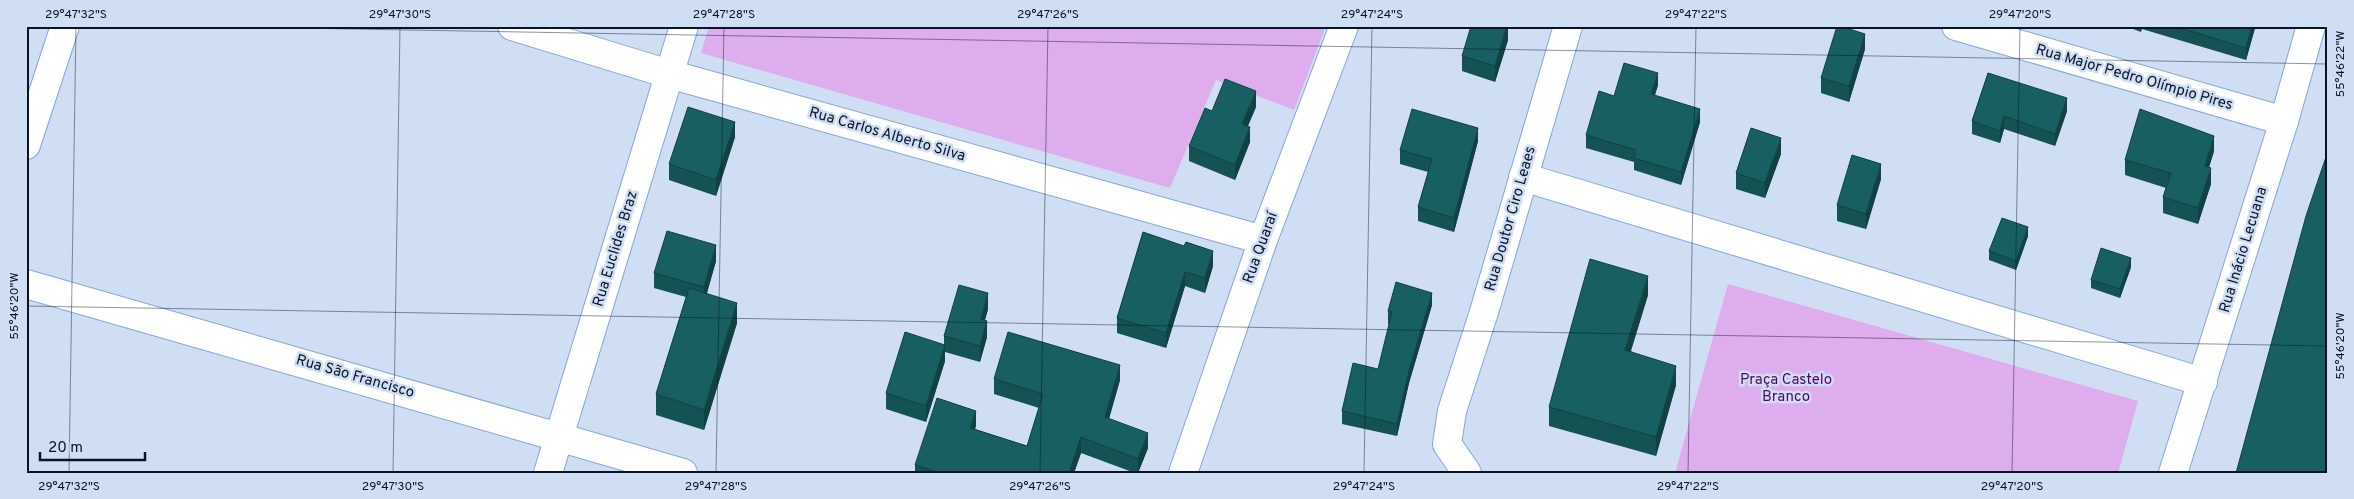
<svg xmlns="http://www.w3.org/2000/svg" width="2354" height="499" font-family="Overpass,sans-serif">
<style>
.green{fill:#ddaded}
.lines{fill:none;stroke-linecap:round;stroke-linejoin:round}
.street-casing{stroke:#83a6d9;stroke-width:30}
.street{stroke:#fff;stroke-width:28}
.wall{fill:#145253}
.shaded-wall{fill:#104243}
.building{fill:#175f60;stroke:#104243}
.ticks{fill:none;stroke:#081527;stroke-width:1;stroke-opacity:0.45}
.labels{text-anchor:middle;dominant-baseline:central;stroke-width:5;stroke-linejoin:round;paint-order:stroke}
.street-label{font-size:15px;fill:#081527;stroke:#d0def4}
.park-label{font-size:15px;fill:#540568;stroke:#d0def4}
.neatline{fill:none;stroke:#081527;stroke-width:2}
.ticks-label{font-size:12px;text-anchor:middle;fill:#081527}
</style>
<rect width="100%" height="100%" fill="#d0def4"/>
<g class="green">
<path d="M 709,26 L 1326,26 L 1294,110 L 1216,80 L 1170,188 L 701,53 Z"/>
<path d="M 1728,284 L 2138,401 L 2118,473 L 1675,473 Z"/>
</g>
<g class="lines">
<defs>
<g id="street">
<path d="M 512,26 L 669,74 L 1263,240"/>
<path d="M 1956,26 L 2284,121"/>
<path d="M 26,145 L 65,26"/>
<path d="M 1523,177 L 2203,382"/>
<path d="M 26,284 L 683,473"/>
<path d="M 548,473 L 684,26"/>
<path d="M 1183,473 L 1263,240 L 1344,26"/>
<path d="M 1467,473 L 1447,444 L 1452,411 L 1484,312 L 1568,26"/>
<path d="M 2173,473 L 2284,121 L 2311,26"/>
</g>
</defs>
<use href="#street" class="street-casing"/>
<use href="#street" class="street"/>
</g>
<g class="wall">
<path d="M 1508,26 L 1508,40 L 1495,82 L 1462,71 L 1462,56 Z"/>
<path d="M 2125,26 L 2255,26 L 2255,28 L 2246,60 L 2142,29 L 2141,32 Z"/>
<path d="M 1865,49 L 1849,102 L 1821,93 L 1821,78 Z"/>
<path d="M 1988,73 L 2067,111 L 2055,146 L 2004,129 L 2000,143 L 1972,134 L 1972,121 Z"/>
<path d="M 1658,85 L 1655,95 L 1700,122 L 1681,185 L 1634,170 L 1634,162 L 1586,148 L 1586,135 L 1614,96 Z"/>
<path d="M 1256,107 L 1248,126 L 1250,142 L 1235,180 L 1189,161 L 1189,146 L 1212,111 Z"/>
<path d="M 735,137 L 716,196 L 669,180 L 669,164 Z"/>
<path d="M 1478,141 L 1454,232 L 1418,221 L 1418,207 L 1428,172 L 1400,164 L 1400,150 Z"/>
<path d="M 2214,151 L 2209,167 L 2211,184 L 2198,224 L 2163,213 L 2163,197 L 2166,188 L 2125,175 L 2125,160 Z"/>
<path d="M 1781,154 L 1765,198 L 1736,189 L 1736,173 Z"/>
<path d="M 1881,179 L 1866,229 L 1837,221 L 1837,205 Z"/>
<path d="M 1143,232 L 1213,266 L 1205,293 L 1185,286 L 1166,348 L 1117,333 L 1117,318 Z"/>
<path d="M 2028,236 L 2016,270 L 1989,260 L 1989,251 Z"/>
<path d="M 716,261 L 707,293 L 737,323 L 704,430 L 656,415 L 656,394 L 686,297 L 654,288 L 654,273 Z"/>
<path d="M 2131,267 L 2120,298 L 2091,288 L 2091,280 Z"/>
<path d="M 1648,295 L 1631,351 L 1676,385 L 1656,456 L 1549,426 L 1549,407 Z"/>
<path d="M 1432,305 L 1409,383 L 1397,436 L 1342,424 L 1342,411 L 1378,369 L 1389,324 L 1388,324 L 1388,311 Z"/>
<path d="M 988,309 L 985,320 L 987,337 L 980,362 L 945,352 L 945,361 L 926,422 L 886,409 L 886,393 L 944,345 L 944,336 Z"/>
<path d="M 994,379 L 1120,380 L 1109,419 L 1148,448 L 1138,473 L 1135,473 L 1081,453 L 1074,473 L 915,473 L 915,465 L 976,426 L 975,429 L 1027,446 L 1039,408 L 994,394 Z"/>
</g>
<g class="shaded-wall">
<path d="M 1507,26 L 1508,26 L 1508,40 L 1495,82 L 1495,66 Z"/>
<path d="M 2252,26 L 2255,26 L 2255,28 L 2246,60 L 2246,48 Z"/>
<path d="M 1865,34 L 1865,49 L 1849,102 L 1849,86 Z"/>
<path d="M 1658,73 L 1658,85 L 1651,107 L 1651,94 Z"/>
<path d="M 1256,91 L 1256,107 L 1242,139 L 1242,124 Z"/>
<path d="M 2067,98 L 2067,111 L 2055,146 L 2055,134 Z"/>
<path d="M 1700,109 L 1700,122 L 1681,185 L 1681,172 Z"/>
<path d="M 2004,116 L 2004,129 L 2000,143 L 2000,131 Z"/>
<path d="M 735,122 L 735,137 L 716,196 L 716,180 Z"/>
<path d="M 1250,127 L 1250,142 L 1235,180 L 1235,165 Z"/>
<path d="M 1478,128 L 1478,141 L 1454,232 L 1454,218 Z"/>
<path d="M 2214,136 L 2214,151 L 2205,181 L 2205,166 Z"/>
<path d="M 1781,138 L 1781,154 L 1765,198 L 1765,183 Z"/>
<path d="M 1881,164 L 1881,179 L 1866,229 L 1866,214 Z"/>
<path d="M 2211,168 L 2211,184 L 2198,224 L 2198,208 Z"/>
<path d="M 2028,227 L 2028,236 L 2016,270 L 2016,261 Z"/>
<path d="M 716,245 L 716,261 L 704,303 L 704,287 Z"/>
<path d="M 1213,251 L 1213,266 L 1205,293 L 1205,278 Z"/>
<path d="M 2131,258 L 2131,267 L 2120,298 L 2120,289 Z"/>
<path d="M 1185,272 L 1185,286 L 1166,348 L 1166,333 Z"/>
<path d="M 1648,276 L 1648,295 L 1625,369 L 1625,350 Z"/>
<path d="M 988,293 L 988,309 L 981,334 L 981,319 Z"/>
<path d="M 1432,293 L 1432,305 L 1409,383 L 1397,436 L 1397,424 L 1409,371 Z"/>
<path d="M 737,303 L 737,323 L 704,430 L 704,410 Z"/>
<path d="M 987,321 L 987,337 L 980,362 L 980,346 Z"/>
<path d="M 945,345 L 945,361 L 926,422 L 926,406 Z"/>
<path d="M 1120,365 L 1120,380 L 1105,432 L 1105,417 Z"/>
<path d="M 1676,366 L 1676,385 L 1656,456 L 1656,437 Z"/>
<path d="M 976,411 L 976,426 L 970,443 L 970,428 Z"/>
<path d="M 1148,433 L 1148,448 L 1138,473 L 1138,459 Z"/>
<path d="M 1081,437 L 1081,453 L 1074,473 L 1069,473 Z"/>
</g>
<g class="building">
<path d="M 1471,26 L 1507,26 L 1495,66 L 1462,56 Z"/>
<path d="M 1837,26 L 1840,26 L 1865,34 L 1849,86 L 1821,78 Z"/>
<path d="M 2174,26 L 2252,26 L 2246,48 Z"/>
<path d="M 1624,63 L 1658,73 L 1651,94 L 1700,109 L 1681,172 L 1634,158 L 1636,150 L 1586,135 L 1599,91 L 1614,96 Z"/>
<path d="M 1988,73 L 2067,98 L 2055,134 L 2004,116 L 2000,131 L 1972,121 Z"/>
<path d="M 1225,79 L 1256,91 L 1242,124 L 1250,127 L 1235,165 L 1189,146 L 1205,108 L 1212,111 Z"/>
<path d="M 688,107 L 735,122 L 716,180 L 669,164 Z"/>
<path d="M 1412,109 L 1478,128 L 1454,218 L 1418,207 L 1432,159 L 1400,150 Z"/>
<path d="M 2140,109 L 2214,136 L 2205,166 L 2211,168 L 2198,208 L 2163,197 L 2171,173 L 2125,160 Z"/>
<path d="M 1751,128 L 1781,138 L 1765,183 L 1736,173 Z"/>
<path d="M 2328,151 L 2328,473 L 2236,473 L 2306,216 Z"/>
<path d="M 1852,155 L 1881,164 L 1866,214 L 1837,205 Z"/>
<path d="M 2002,218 L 2028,227 L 2016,261 L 1989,251 Z"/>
<path d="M 667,231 L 716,245 L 704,287 L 654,273 Z"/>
<path d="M 1143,232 L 1184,246 L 1186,242 L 1213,251 L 1205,278 L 1185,272 L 1166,333 L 1117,318 Z"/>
<path d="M 2101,248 L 2131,258 L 2120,289 L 2091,280 Z"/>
<path d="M 1590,259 L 1648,276 L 1625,350 L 1676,366 L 1656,437 L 1549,407 Z"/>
<path d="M 1396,282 L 1432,293 L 1409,371 L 1397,424 L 1342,411 L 1353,363 L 1378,369 L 1392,312 L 1388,311 Z"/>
<path d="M 959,285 L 988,293 L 981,319 L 987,321 L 980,346 L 944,336 Z"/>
<path d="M 689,288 L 737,303 L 704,410 L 656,394 Z"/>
<path d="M 905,332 L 945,345 L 926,406 L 886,393 Z"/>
<path d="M 1008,332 L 1120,365 L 1105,417 L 1148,433 L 1138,459 L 1081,437 L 1069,473 L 940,473 L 915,465 L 937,398 L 976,411 L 970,428 L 1027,446 L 1043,394 L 994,379 Z"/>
</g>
<path class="ticks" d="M 183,26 L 2328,64M 26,306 L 2328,346M 69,473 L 76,26M 393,473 L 400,26M 716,473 L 724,26M 1040,473 L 1048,26M 1364,473 L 1372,26M 1688,473 L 1696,26M 2012,473 L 2020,26"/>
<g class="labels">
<g class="street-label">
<text transform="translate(2134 78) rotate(16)">Rua Major Pedro Olímpio Pires</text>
<text transform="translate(887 135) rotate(16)">Rua Carlos Alberto Silva</text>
<text transform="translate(1511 219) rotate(-74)">Rua Doutor Ciro Leaes</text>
<text transform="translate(1261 248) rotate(-70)">Rua Quaraí</text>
<text transform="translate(616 249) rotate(-73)">Rua Euclides Braz</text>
<text transform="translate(2244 250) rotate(-73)">Rua Inácio Lecuana</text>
<text transform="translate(355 377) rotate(16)">Rua São Francisco</text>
</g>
<g class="park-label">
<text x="1786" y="380">Praça Castelo<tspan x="1786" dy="17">Branco</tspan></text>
</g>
</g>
<rect width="2354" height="499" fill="none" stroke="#d0def4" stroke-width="55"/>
<path d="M40 452v8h105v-8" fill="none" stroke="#081527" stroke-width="2.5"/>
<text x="48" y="452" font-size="15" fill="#081527" stroke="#d0def4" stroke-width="4" paint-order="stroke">20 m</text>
<rect x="28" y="28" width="2298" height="444" class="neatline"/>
<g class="ticks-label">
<text x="76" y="18">29°47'32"S</text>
<text x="400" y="18">29°47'30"S</text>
<text x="724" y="18">29°47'28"S</text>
<text x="1048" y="18">29°47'26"S</text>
<text x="1372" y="18">29°47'24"S</text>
<text x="1696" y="18">29°47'22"S</text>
<text x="2020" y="18">29°47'20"S</text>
<text transform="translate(2340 64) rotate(-90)" y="4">55°46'22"W</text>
<text transform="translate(14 306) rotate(-90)" y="4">55°46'20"W</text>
<text transform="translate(2340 346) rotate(-90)" y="4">55°46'20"W</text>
<text x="69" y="490">29°47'32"S</text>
<text x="393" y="490">29°47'30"S</text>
<text x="716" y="490">29°47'28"S</text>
<text x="1040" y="490">29°47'26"S</text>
<text x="1364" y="490">29°47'24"S</text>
<text x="1688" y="490">29°47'22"S</text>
<text x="2012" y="490">29°47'20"S</text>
</g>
</svg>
